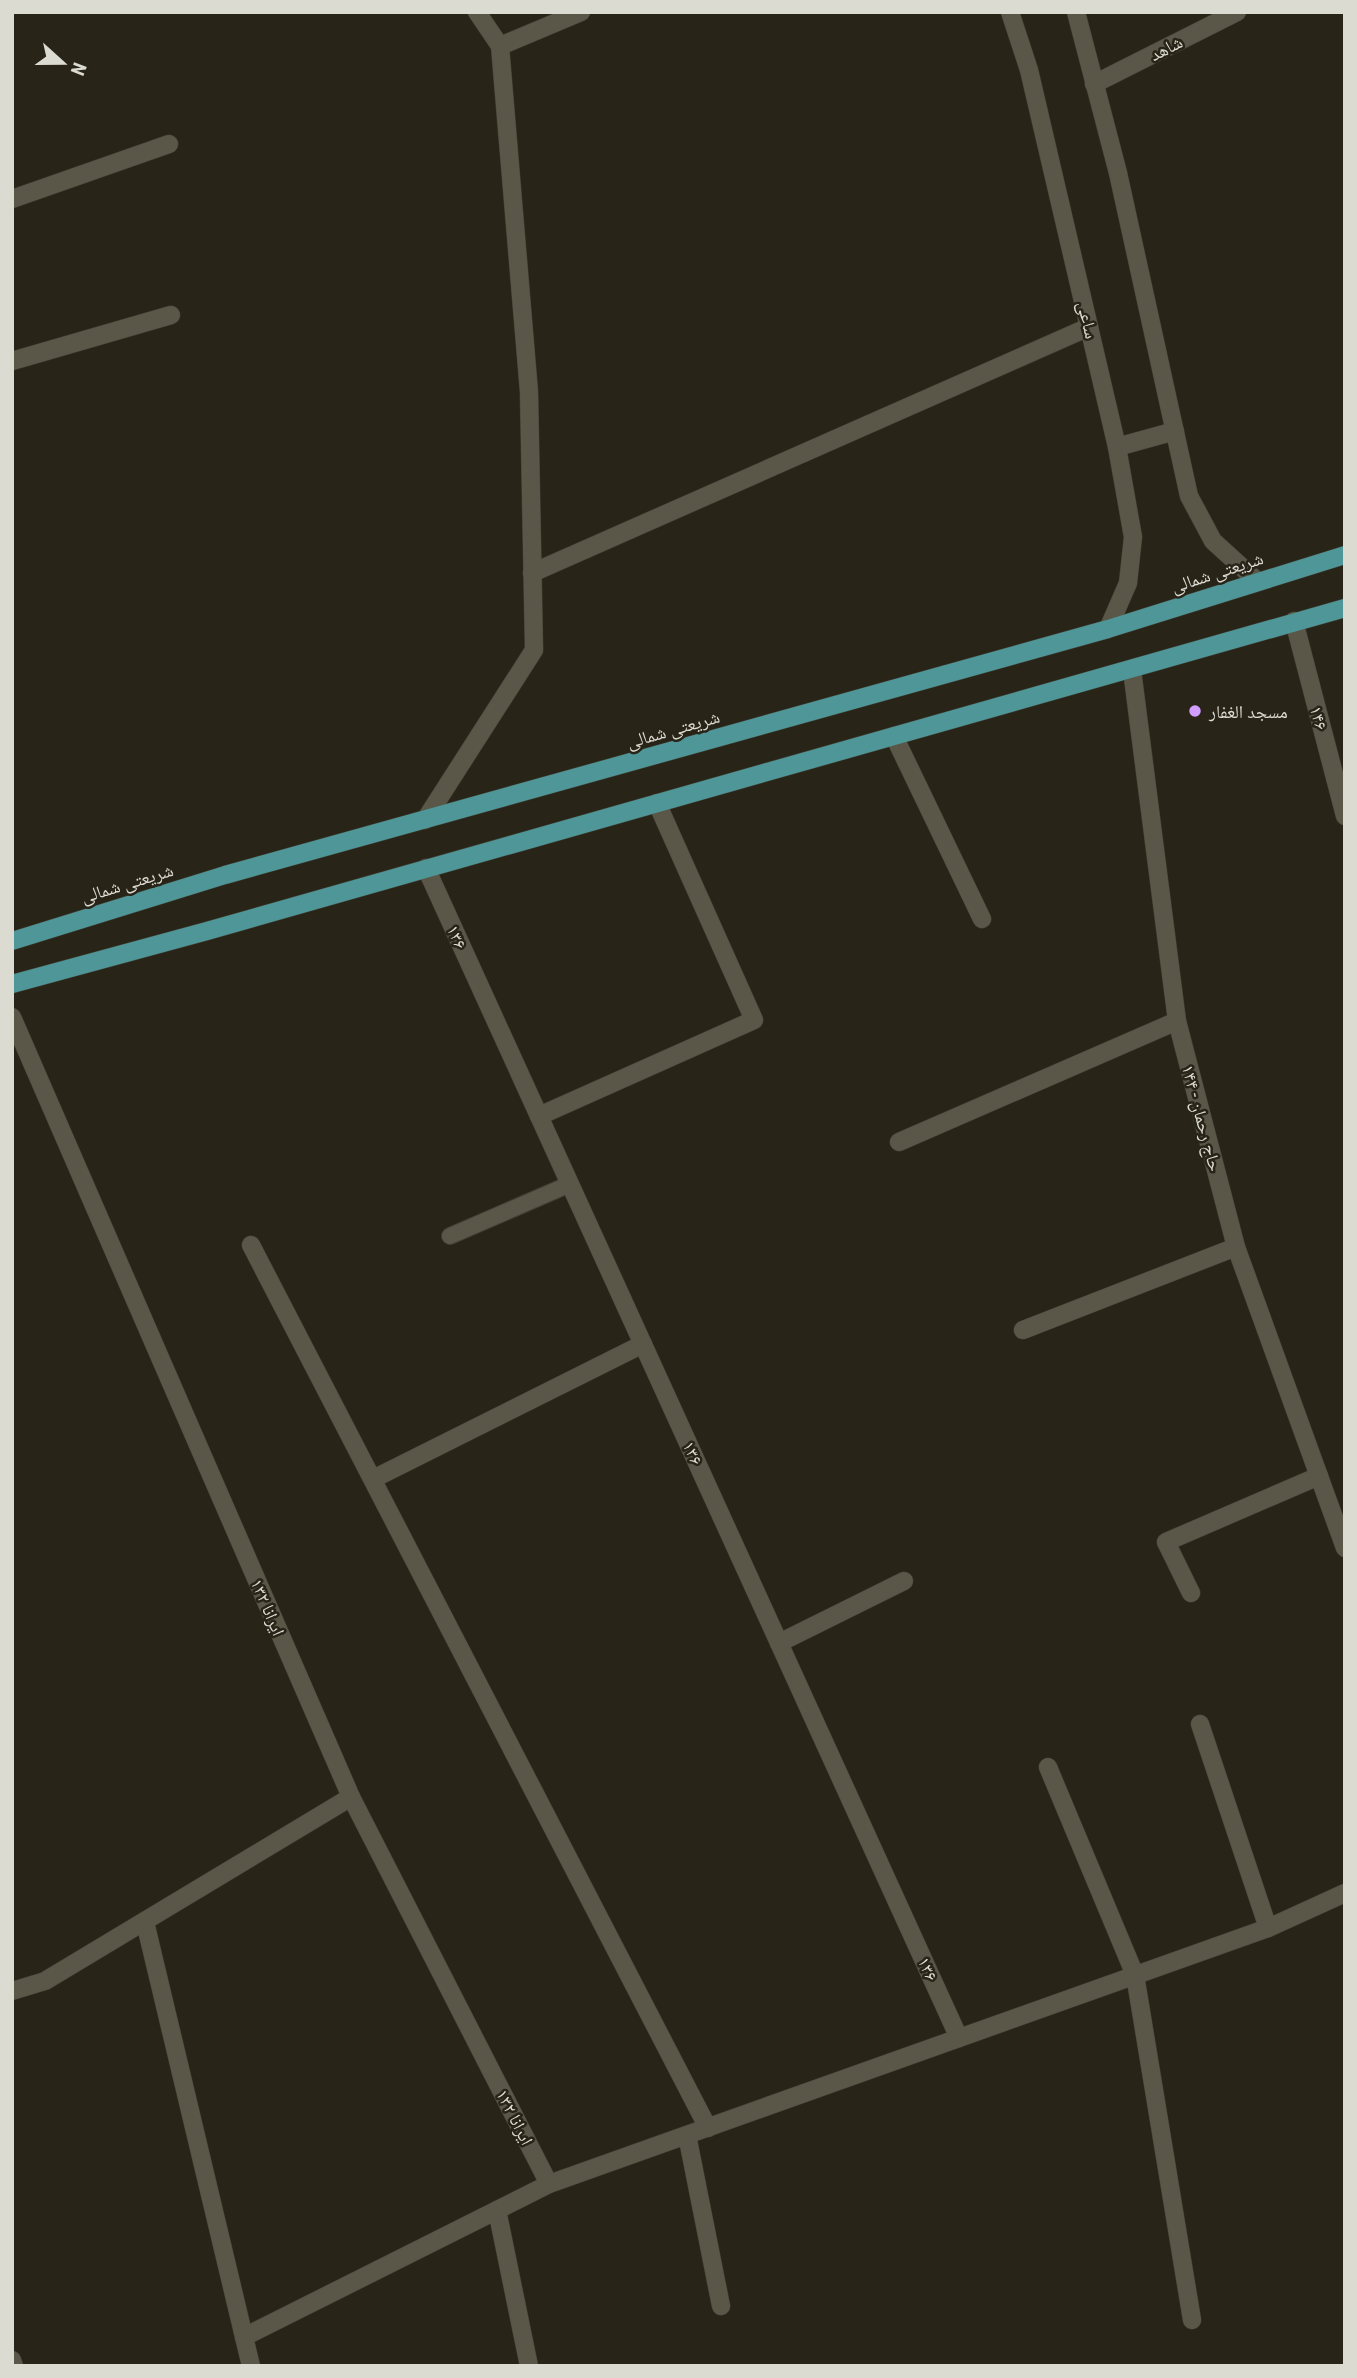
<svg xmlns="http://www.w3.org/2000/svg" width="1357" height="2378" font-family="'Roboto Condensed','Noto Naskh Arabic',sans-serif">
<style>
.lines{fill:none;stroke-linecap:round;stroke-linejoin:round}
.lane-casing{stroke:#423f35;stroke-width:18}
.street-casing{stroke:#423f35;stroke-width:19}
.secondary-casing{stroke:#423f35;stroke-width:19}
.primary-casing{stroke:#423f35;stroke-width:19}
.lane{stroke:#5a5748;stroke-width:16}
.street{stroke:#5a5748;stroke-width:18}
.secondary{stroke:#5a5748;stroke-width:18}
.primary{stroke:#4e9697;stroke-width:18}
.poi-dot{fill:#d19dfe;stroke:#282518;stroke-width:2.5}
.labels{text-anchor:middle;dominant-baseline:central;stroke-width:5;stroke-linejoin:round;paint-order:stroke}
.street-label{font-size:18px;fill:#dcdbd2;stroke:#282518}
.poi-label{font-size:18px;fill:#dcdbd2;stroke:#282518;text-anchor:start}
</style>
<rect width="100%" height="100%" fill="#282518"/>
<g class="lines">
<defs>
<path id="lane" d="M 450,1236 L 570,1184"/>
<g id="street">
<path d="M 500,46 L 581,12"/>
<path d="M 1094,84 L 1237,12"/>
<path d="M 12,199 L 169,144"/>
<path d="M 12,361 L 171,315"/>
<path d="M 532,573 L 1089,327"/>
<path d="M 1294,621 L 1345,816"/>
<path d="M 894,736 L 982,919"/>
<path d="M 425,820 L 534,650 L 529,392 L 500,46 L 477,12"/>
<path d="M 426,868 L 959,2038"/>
<path d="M 539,1116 L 754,1020 L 657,803"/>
<path d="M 899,1142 L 1177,1021"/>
<path d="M 251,1245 L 708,2128"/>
<path d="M 1023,1330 L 1236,1247"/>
<path d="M 373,1479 L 643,1344"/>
<path d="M 1191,1593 L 1166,1542 L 1319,1476"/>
<path d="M 779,1643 L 904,1581"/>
<path d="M 1200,1724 L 1268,1928"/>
<path d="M 1048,1767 L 1135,1975 L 1192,2320"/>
<path d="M 145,1922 L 244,2337 L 549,2184 L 1268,1928 L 1345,1893"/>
<path d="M 687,2135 L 721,2306"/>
<path d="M 497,2210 L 529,2366"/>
<path d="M 244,2337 L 251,2366"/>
<path d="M 12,2360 L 14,2366"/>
</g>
<g id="secondary">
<path d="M 1010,12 L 1029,70 L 1089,327 L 1117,447 L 1133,537 L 1128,583 L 1108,629"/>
<path d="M 1076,12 L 1118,173 L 1189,496 L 1213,541 L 1257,581"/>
<path d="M 1117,447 L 1175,431"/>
<path d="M 1132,670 L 1177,1021 L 1236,1247 L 1345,1548"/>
<path d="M 12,1017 L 351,1797 L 549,2184"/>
<path d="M 12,1991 L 45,1981 L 351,1797"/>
</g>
<g id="primary">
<path d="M 12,941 L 225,875 L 1108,629 L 1345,555"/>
<path d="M 12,984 L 207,931 L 1345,608"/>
</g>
</defs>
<use href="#lane" class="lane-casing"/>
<use href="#street" class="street-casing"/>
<use href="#secondary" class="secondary-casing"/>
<use href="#primary" class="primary-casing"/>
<use href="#lane" class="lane"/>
<use href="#street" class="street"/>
<use href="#secondary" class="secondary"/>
<use href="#primary" class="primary"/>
</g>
<circle class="poi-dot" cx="1195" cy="711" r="7"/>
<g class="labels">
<g class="street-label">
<text transform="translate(1166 48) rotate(-27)">شاهد</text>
<text transform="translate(1088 320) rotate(77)">ساعی</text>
<text transform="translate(1217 572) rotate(-18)">شریعتی شمالی</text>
<text transform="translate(1319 718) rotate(75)">۱۴۶</text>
<text transform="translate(673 729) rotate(-16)">شریعتی شمالی</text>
<text transform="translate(127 883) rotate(-17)">شریعتی شمالی</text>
<text transform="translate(457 937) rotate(66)">۱۳۶</text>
<text transform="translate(1202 1118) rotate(75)">حاج رحمان - ۱۴۴</text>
<text transform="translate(693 1453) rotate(65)">۱۳۶</text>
<text transform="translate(268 1607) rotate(67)">ایرانا ۱۳۲</text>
<text transform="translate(928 1969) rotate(66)">۱۳۶</text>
<text transform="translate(515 2117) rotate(63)">ایرانا ۱۳۲</text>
</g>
<g class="poi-label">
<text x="1209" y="711">مسجد الغفار</text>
</g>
</g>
<rect width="1357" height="2378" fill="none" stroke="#dcdbd2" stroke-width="28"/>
<g transform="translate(63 63) rotate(111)" stroke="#282518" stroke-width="5" paint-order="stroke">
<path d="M0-5L12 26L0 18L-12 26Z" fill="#dcdbd2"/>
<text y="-10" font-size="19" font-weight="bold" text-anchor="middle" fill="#dcdbd2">N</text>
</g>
</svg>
